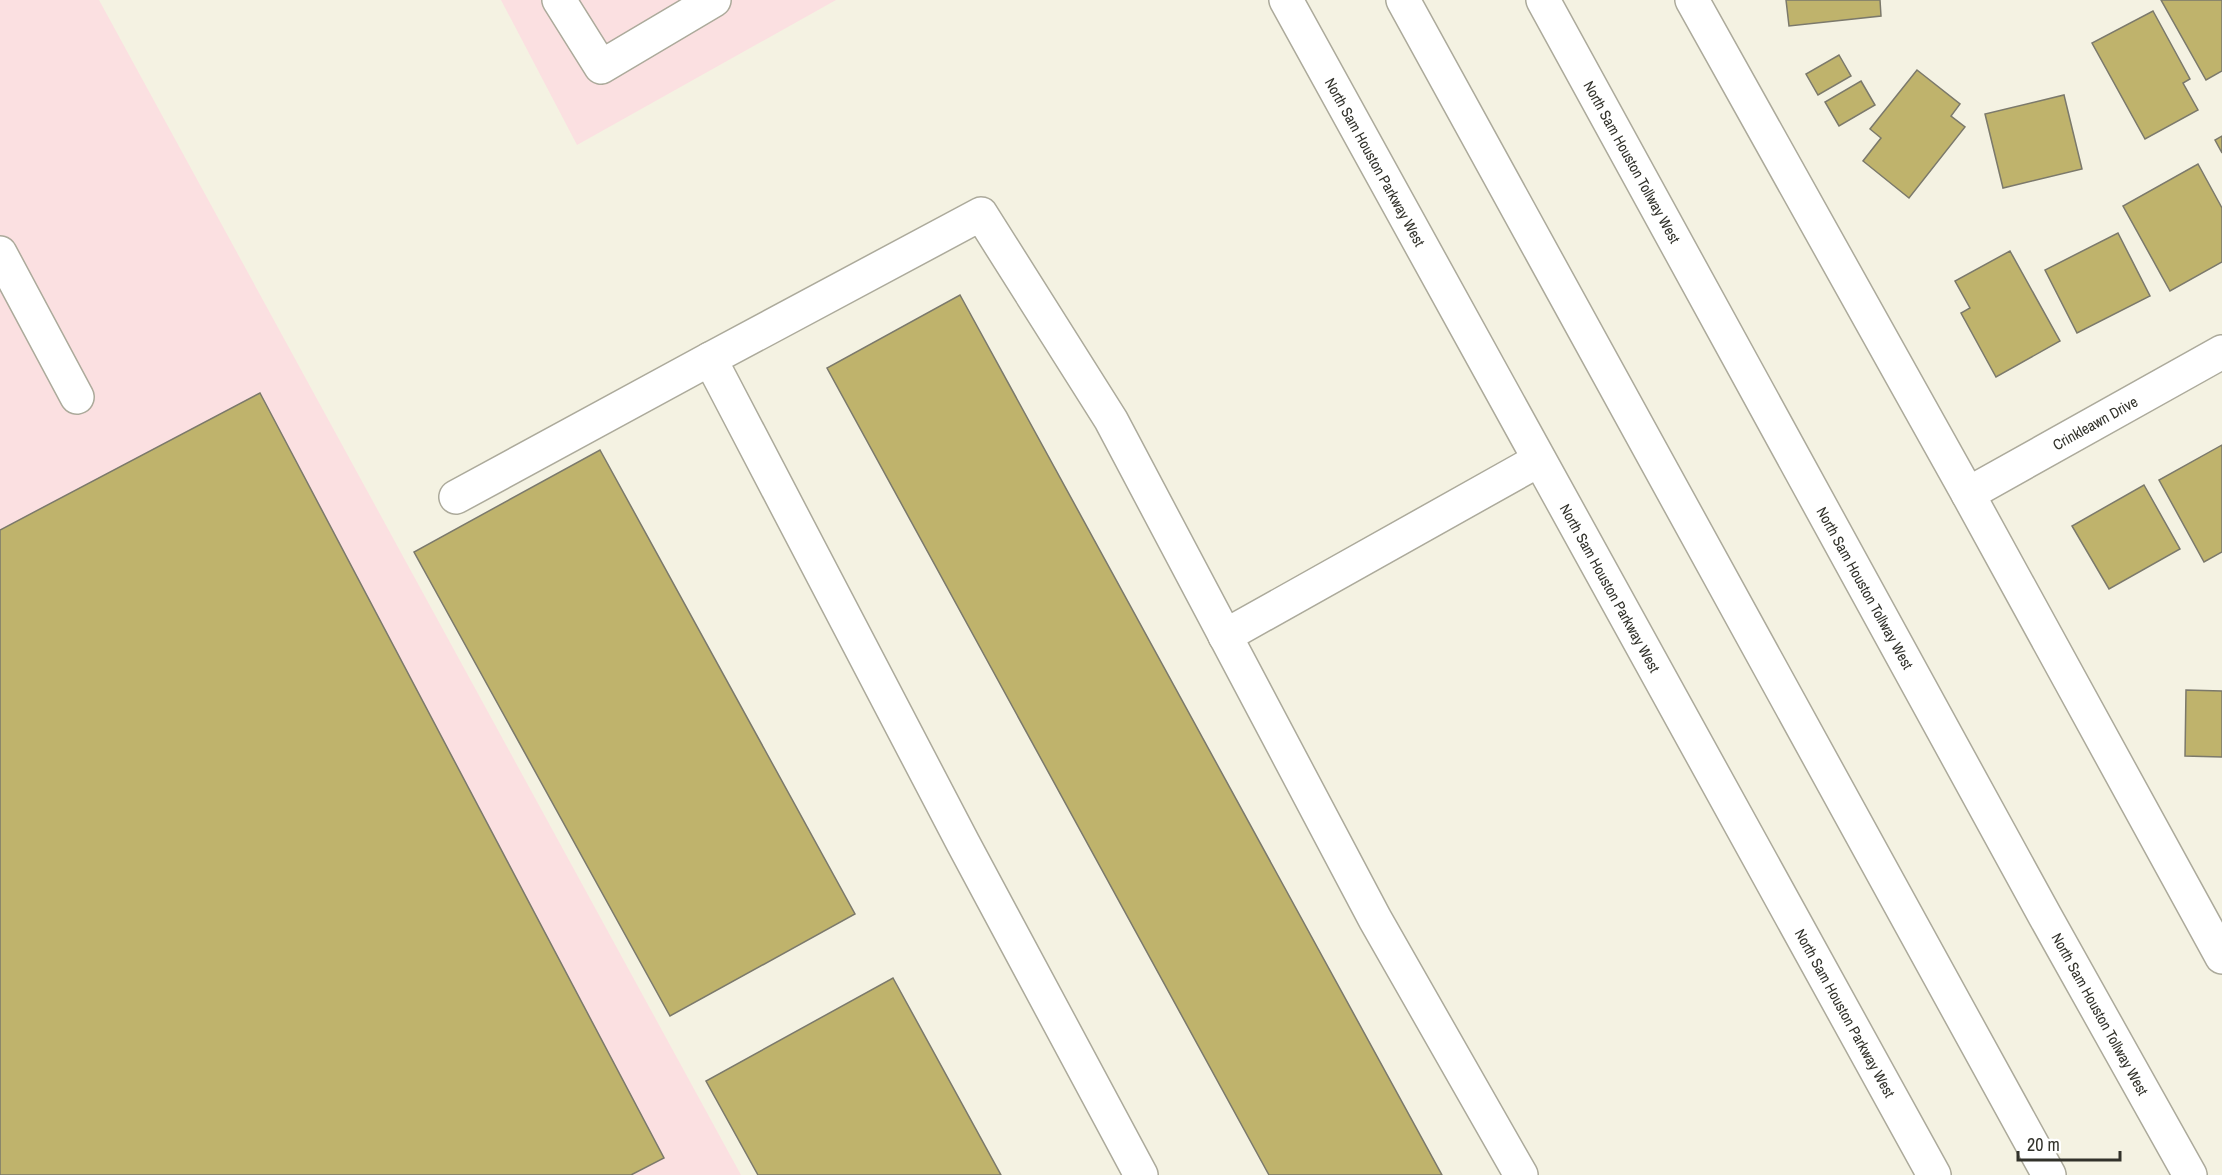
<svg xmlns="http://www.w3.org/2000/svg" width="2222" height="1175" font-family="'Archivo Narrow',sans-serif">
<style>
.commercial{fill:#fbe0e1}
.building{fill:#bfb36c;stroke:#7b796b;stroke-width:1.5}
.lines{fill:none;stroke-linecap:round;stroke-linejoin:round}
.minor-casing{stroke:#acaa9b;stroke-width:36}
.major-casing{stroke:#acaa9b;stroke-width:36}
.highway-casing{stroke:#acaa9b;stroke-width:36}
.minor{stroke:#fff;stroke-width:33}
.major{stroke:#fff;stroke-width:33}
.highway{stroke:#fff;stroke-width:33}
.labels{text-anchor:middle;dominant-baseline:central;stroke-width:4.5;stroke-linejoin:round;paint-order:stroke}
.street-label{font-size:15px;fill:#32322b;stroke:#fff}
</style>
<rect width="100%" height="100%" fill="#f4f2e2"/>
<g class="commercial">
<path d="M 0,0 L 99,0 L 741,1175 L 0,1175 Z"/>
<path d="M 501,0 L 836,0 L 577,145 Z"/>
</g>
<g class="building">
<path d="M 1786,0 L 1880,0 L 1881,16 L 1789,26 Z"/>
<path d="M 2161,0 L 2222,0 L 2222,71 L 2206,80 Z"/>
<path d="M 2153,11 L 2190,79 L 2183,83 L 2198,110 L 2145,139 L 2092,43 Z"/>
<path d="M 1839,55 L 1851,76 L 1818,95 L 1806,74 Z"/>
<path d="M 1917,70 L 1960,104 L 1951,116 L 1965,127 L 1909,198 L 1863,161 L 1881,138 L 1870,129 Z"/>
<path d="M 1861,81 L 1875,105 L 1839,126 L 1825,102 Z"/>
<path d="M 2064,95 L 2082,169 L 2003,188 L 1985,114 Z"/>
<path d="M 2222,136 L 2222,153 L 2215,140 Z"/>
<path d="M 2198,164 L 2222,208 L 2222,262 L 2170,291 L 2123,206 Z"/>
<path d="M 2118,233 L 2150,296 L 2077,333 L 2045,270 Z"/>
<path d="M 2010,251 L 2060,341 L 1996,377 L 1961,313 L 1970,308 L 1955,281 Z"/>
<path d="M 960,295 L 1442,1175 L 1269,1175 L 827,368 Z"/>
<path d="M 260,393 L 664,1158 L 631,1175 L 0,1175 L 0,530 Z"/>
<path d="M 2222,445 L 2222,552 L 2204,562 L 2159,480 Z"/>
<path d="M 600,450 L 855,914 L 670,1016 L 414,552 Z"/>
<path d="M 2144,485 L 2180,549 L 2109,589 L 2072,526 Z"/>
<path d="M 2186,690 L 2222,691 L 2222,757 L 2185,756 Z"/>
<path d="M 893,978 L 1001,1175 L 758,1175 L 706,1081 Z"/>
</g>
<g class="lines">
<defs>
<g id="minor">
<path d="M 559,0 L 601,67 L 714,0"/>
<path d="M 0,253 L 77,397"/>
<path d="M 1968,494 L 2222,352"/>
<path d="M 456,497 L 710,359"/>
<path d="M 1225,636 L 1539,460"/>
<path d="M 1141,1175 L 963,843 L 710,359 L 981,214 L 1111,420 L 1375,919 L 1521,1175"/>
</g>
<g id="major">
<path d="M 1286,0 L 1934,1175"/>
<path d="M 1692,0 L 1968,494 L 2222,957"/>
</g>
<g id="highway">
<path d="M 1403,0 L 2049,1175"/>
<path d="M 1543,0 L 2045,916 L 2190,1175"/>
</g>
</defs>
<use href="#minor" class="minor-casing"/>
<use href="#major" class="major-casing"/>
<use href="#highway" class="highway-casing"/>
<use href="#minor" class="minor"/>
<use href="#major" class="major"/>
<use href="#highway" class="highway"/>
</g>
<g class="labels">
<g class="street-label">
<text transform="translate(1375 162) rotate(61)">North Sam Houston Parkway West</text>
<text transform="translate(1632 162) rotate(61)">North Sam Houston Tollway West</text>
<text transform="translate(2095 423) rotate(-29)">Crinkleawn Drive</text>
<text transform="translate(1610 588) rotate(61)">North Sam Houston Parkway West</text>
<text transform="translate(1865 588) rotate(61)">North Sam Houston Tollway West</text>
<text transform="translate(1845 1013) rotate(61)">North Sam Houston Parkway West</text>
<text transform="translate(2100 1014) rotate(61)">North Sam Houston Tollway West</text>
</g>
</g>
<path d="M2018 1151v9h102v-9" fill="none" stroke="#32322b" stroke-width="3"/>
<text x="2027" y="1151" font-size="18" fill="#32322b" stroke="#ffffff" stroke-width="4.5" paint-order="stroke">20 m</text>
</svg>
